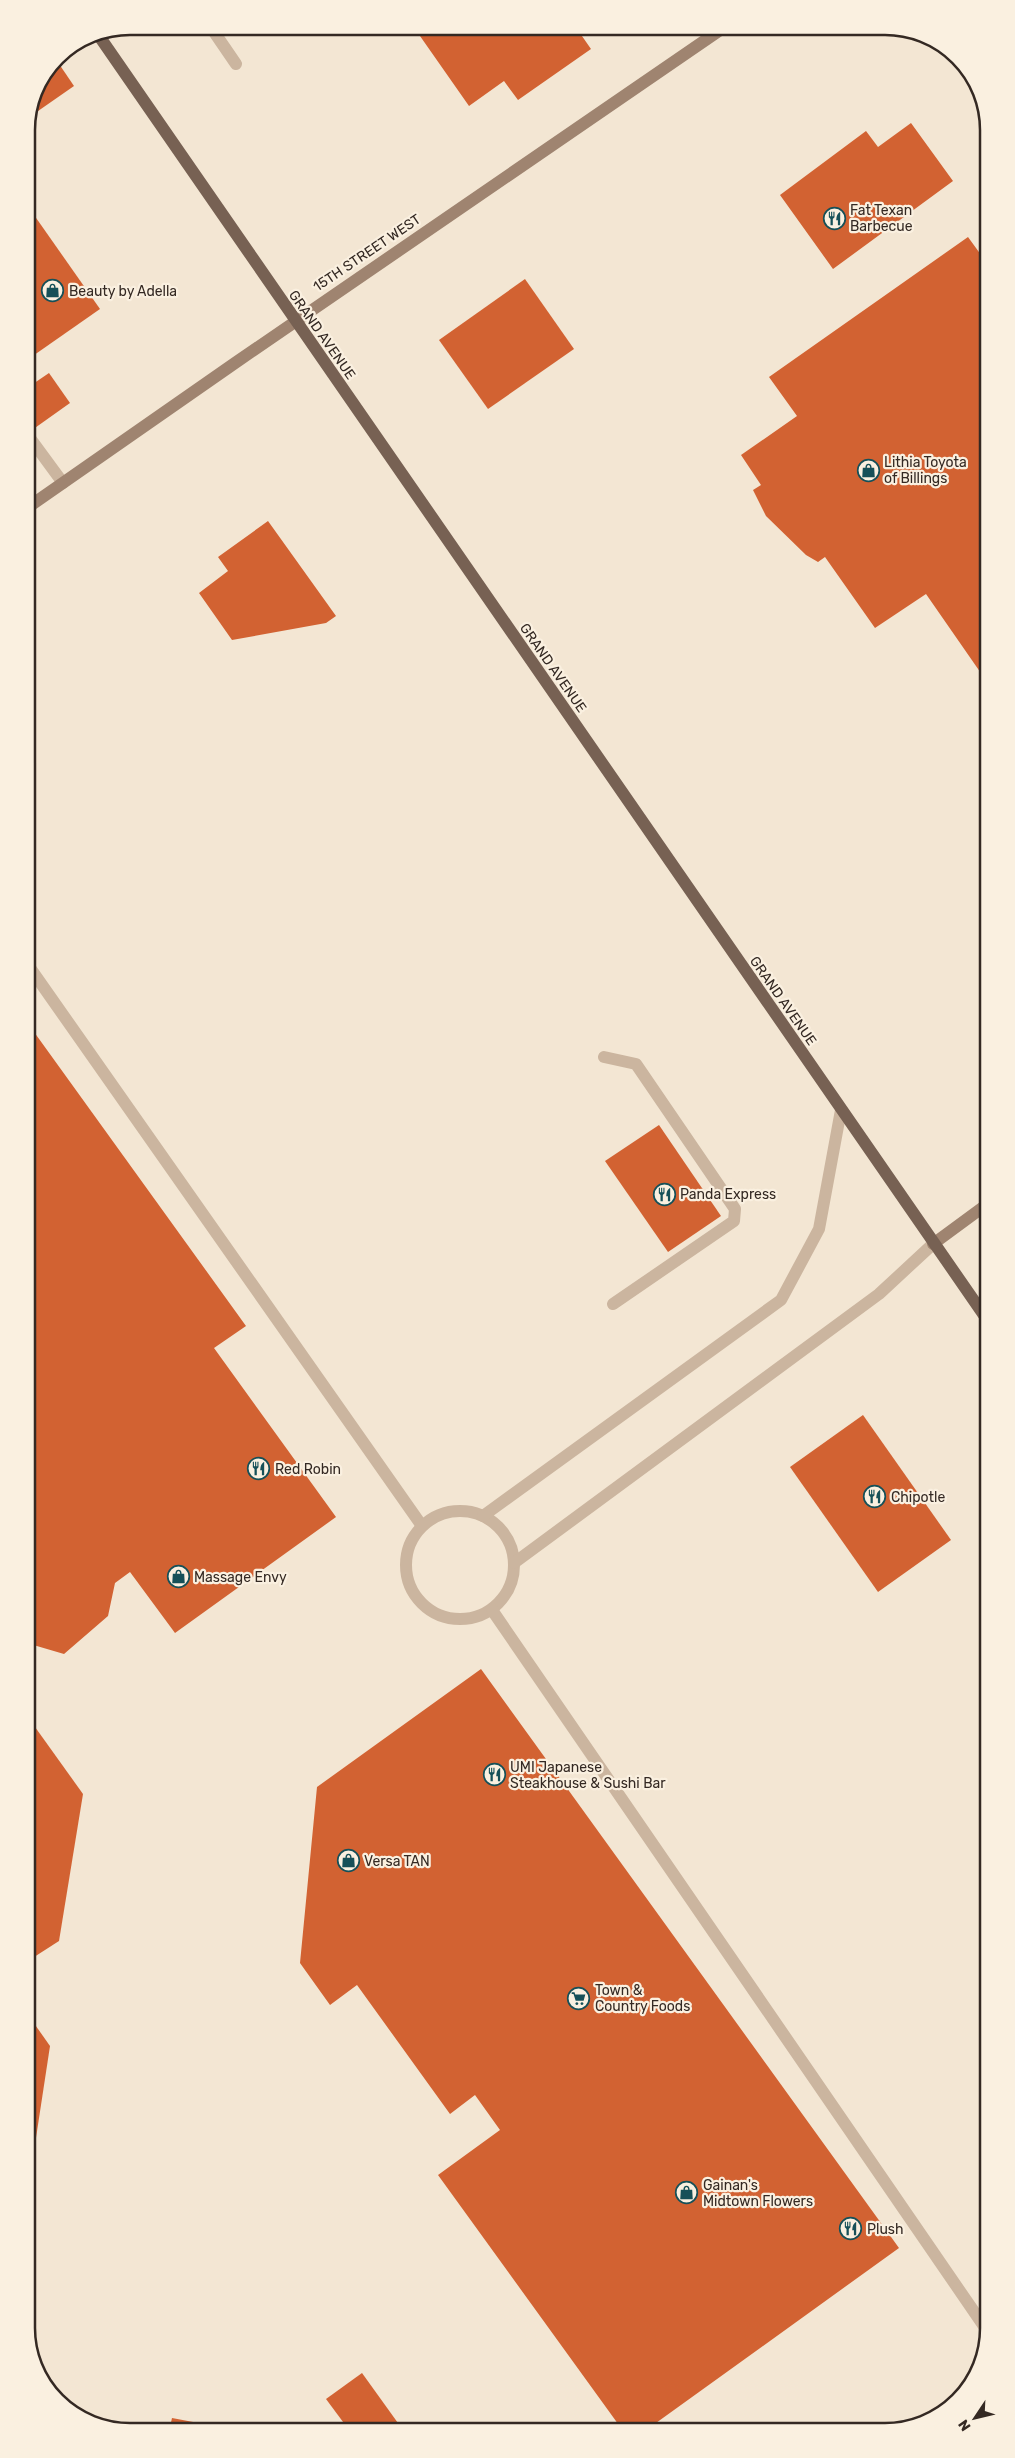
<svg xmlns="http://www.w3.org/2000/svg" width="1015" height="2458" font-family="Rubik,sans-serif">
<style>
.building{fill:#d26232}
.lines{fill:none;stroke-linecap:round;stroke-linejoin:round}
.lane{stroke:#cbb59f;stroke-width:12}
.secondary{stroke:#9f8470;stroke-width:12}
.primary{stroke:#776153;stroke-width:12}
.labels{text-anchor:middle;dominant-baseline:central;stroke-width:4.5;stroke-linejoin:round;paint-order:stroke}
.poi-label{font-size:14px;fill:#342923;stroke:#faf0e0;text-anchor:start}
.street-label{font-size:14px;fill:#342923;stroke:#faf0e0}
.rim{fill:none;stroke:#342923;stroke-width:2.5}
</style>
<rect width="100%" height="100%" fill="#f3e6d3"/>
<g class="building">
<path d="M 413,26 L 575,26 L 591,49 L 518,100 L 504,81 L 469,106 Z"/>
<path d="M 55,58 L 74,86 L 28,118 L 34,90 Z"/>
<path d="M 911,123 L 953,181 L 833,269 L 780,195 L 866,131 L 878,147 Z"/>
<path d="M 27,205 L 100,309 L 27,360 Z"/>
<path d="M 968,237 L 984,259 L 985,679 L 926,594 L 875,628 L 825,557 L 818,562 L 806,555 L 766,516 L 753,490 L 761,485 L 741,455 L 797,416 L 769,377 Z"/>
<path d="M 525,279 L 574,349 L 488,409 L 439,340 Z"/>
<path d="M 49,373 L 70,403 L 32,430 L 27,422 L 27,388 Z"/>
<path d="M 268,521 L 336,616 L 326,623 L 232,640 L 199,593 L 228,571 L 218,557 Z"/>
<path d="M 29,1025 L 246,1326 L 214,1348 L 336,1517 L 175,1633 L 130,1572 L 115,1583 L 108,1616 L 64,1654 L 30,1644 Z"/>
<path d="M 659,1125 L 721,1216 L 668,1252 L 605,1161 Z"/>
<path d="M 863,1415 L 951,1540 L 878,1592 L 790,1467 Z"/>
<path d="M 481,1669 L 899,2248 L 649,2428 L 621,2428 L 438,2175 L 500,2130 L 475,2095 L 450,2114 L 357,1985 L 330,2005 L 300,1963 L 317,1787 Z"/>
<path d="M 30,1720 L 83,1794 L 59,1941 L 31,1959 Z"/>
<path d="M 31,2019 L 50,2046 L 32,2164 L 31,2164 Z"/>
<path d="M 362,2373 L 403,2430 L 349,2430 L 326,2399 Z"/>
<path d="M 87,2417 L 162,2430 L 162,2431 L 122,2432 Z"/>
<path d="M 172,2418 L 209,2425 L 207,2431 L 169,2431 Z"/>
</g>
<g class="lines">
<g class="lane">
<path d="M 210,26 L 236,64"/>
<path d="M 27,434 L 63,483"/>
<path d="M 28,965 L 422,1526"/>
<path d="M 604,1057 L 636,1064 L 735,1209 L 734,1221 L 613,1304"/>
<circle cx="460" cy="1565" r="54"/>
<path d="M 483,1516 L 781,1300 L 819,1229 L 841,1110"/>
<path d="M 514,1563 L 879,1294 L 933,1244"/>
<path d="M 492,1610 L 988,2332"/>
</g>
<g class="secondary">
<path d="M 27,508 L 235,363 L 726,26"/>
<path d="M 933,1244 L 986,1205"/>
</g>
<path class="primary" d="M 97,33 L 986,1318"/>
</g>
<defs>
<symbol id="restaurant-ring" viewBox="-11 -11 22 22"><circle r="9.5" fill="#faf0e0" stroke="#165058" stroke-width="1.5"/><path d="M-5-6h1v4h1v-4h1v4h1v-4h1v5L-1.5 .5V6h-2V.5L-5-1ZM5-6V6H3V1.5H1.5Q1.5-4 5-6Z" fill="#165058"/></symbol>
<symbol id="shop-ring" viewBox="-11 -11 22 22"><circle r="9.5" fill="#faf0e0" stroke="#165058" stroke-width="1.5"/><path d="M-5-2.5h2.3a2.7 3.5 0 0 1 5.4 0H5L5.5 6h-11ZM-1.5-2.5h3a1.5 2.3 0 0 0-3 0Z" fill="#165058"/></symbol>
<symbol id="supermarket-ring" viewBox="-11 -11 22 22"><circle r="9.5" fill="#faf0e0" stroke="#165058" stroke-width="1.5"/><path d="M-6-5.5h2.5l.6 2H6L4.5 2H-2.5L-4.4-4H-6ZM-1.5 3.2a1.3 1.3 0 1 0 .1 0ZM3 3.2a1.3 1.3 0 1 0 .1 0Z" fill="#165058"/></symbol>
</defs>
<g fill-rule="evenodd">
<use href="#restaurant-ring" x="822" y="206" width="25" height="25"/>
<use href="#shop-ring" x="40" y="278" width="25" height="25"/>
<use href="#shop-ring" x="856" y="458" width="25" height="25"/>
<use href="#restaurant-ring" x="652" y="1182" width="25" height="25"/>
<use href="#restaurant-ring" x="246" y="1456" width="25" height="25"/>
<use href="#restaurant-ring" x="862" y="1484" width="25" height="25"/>
<use href="#shop-ring" x="166" y="1564" width="25" height="25"/>
<use href="#restaurant-ring" x="482" y="1762" width="25" height="25"/>
<use href="#shop-ring" x="336" y="1848" width="25" height="25"/>
<use href="#supermarket-ring" x="566" y="1986" width="25" height="25"/>
<use href="#shop-ring" x="674" y="2180" width="25" height="25"/>
<use href="#restaurant-ring" x="838" y="2216" width="25" height="25"/>
</g>
<g class="labels">
<g class="poi-label">
<text x="850" y="210">Fat Texan<tspan x="850" dy="16">Barbecue</tspan></text>
<text x="69" y="291">Beauty by Adella</text>
<text x="884" y="462">Lithia Toyota<tspan x="884" dy="16">of Billings</tspan></text>
<text x="680" y="1194">Panda Express</text>
<text x="275" y="1469">Red Robin</text>
<text x="891" y="1497">Chipotle</text>
<text x="194" y="1577">Massage Envy</text>
<text x="510" y="1767">UMI Japanese<tspan x="510" dy="16">Steakhouse &amp; Sushi Bar</tspan></text>
<text x="364" y="1861">Versa TAN</text>
<text x="595" y="1990">Town &amp;<tspan x="595" dy="16">Country Foods</tspan></text>
<text x="703" y="2185">Gainan's<tspan x="703" dy="16">Midtown Flowers</tspan></text>
<text x="867" y="2229">Plush</text>
</g>
<g class="street-label">
<text transform="translate(367 253) rotate(-34)">15TH STREET WEST</text>
<text transform="translate(322 335) rotate(55)">GRAND AVENUE</text>
<text transform="translate(553 668) rotate(55)">GRAND AVENUE</text>
<text transform="translate(783 1001) rotate(55)">GRAND AVENUE</text>
</g>
</g>
<path d="M0 0H1015V2458H0ZM130 35H885A95 95 0 0 1 980 130V2328A95 95 0 0 1 885 2423H130A95 95 0 0 1 35 2328V130A95 95 0 0 1 130 35Z" fill="#faf0e0" fill-rule="evenodd"/>
<path class="rim" d="M130 35H885A95 95 0 0 1 980 130V2328A95 95 0 0 1 885 2423H130A95 95 0 0 1 35 2328V130A95 95 0 0 1 130 35Z"/>
<g transform="translate(975 2418) rotate(235)" stroke="#faf0e0" stroke-width="4" paint-order="stroke">
<path d="M0-4L9 19L0 12L-9 19Z" fill="#342923"/>
<text y="-8" font-size="14" font-weight="bold" text-anchor="middle" fill="#342923">N</text>
</g>
</svg>
